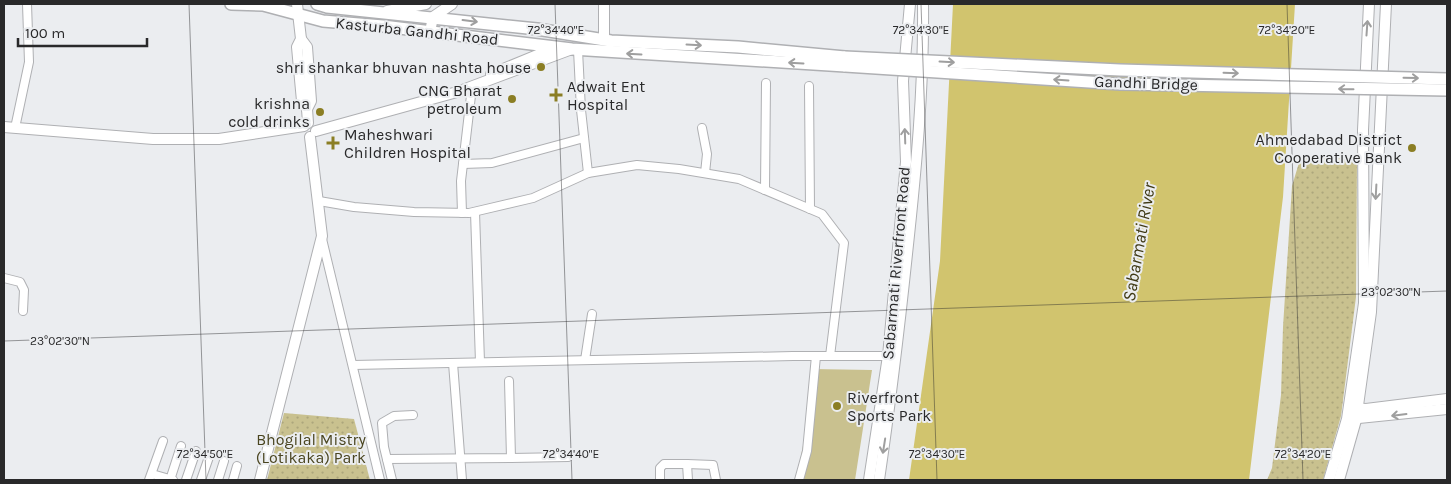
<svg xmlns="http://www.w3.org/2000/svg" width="1451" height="484" font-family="Karla,sans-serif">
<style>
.grass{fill:#c9c18f}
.park{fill:url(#park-dots)}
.water{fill:#d1c46e}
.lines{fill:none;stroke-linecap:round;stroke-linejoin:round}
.street-casing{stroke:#afb0b3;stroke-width:10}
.secondary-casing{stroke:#afb0b3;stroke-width:12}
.primary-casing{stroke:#afb0b3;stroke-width:14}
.street{stroke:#fff;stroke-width:8}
.secondary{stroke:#fff;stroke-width:10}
.primary{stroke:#fff;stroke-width:11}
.primary-bridge-casing{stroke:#afb0b3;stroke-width:14;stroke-linecap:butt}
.primary-bridge{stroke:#fff;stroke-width:11}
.oneway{stroke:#9f9f9f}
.ticks{fill:none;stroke:#29292a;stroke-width:1;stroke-opacity:0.45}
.poi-dot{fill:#8b7e24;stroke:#ebedf0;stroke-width:2}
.labels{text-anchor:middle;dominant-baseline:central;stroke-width:4;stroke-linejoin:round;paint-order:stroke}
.street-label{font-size:16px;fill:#29292a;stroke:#ebedf0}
.poi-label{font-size:16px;fill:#29292a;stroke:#ebedf0;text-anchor:end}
.park-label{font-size:16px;fill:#4a4520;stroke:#ebedf0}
.water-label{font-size:18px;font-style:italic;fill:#3f3914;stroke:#ebedf0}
.ticks-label{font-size:12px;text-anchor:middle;fill:#29292a;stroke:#ebedf0;stroke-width:4;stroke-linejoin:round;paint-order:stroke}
</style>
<defs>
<pattern id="park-dots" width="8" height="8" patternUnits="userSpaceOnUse" patternTransform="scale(1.25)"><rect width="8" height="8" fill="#c9c18f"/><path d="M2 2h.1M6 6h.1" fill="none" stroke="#ada67c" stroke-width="1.8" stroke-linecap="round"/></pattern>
</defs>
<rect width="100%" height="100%" fill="#ebedf0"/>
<path class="grass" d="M 812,369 L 872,370 L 855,480 L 796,480 L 804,441 Z"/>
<g class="park">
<path d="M 1301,156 L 1357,158 L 1356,297 L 1341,416 L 1323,480 L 1267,480 L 1272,468 L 1281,395 L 1283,327 L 1292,186 Z"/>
<path d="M 284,413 L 354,419 L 370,480 L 267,480 Z"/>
</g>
<path class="water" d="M 953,4 L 1295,4 L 1283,197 L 1249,480 L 909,480 L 940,261 Z"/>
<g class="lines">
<defs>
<g id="street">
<path d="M 578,50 L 581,110 L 588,173"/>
<path d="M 809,86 L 810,209"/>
<path d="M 15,128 L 29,62 L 27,4"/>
<path d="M 702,128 L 707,154 L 705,173"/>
<path d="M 463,164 L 492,163 L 584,138"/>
<path d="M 765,190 L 766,83"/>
<path d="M 319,201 L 354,207 L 414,212 L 469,213 L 533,198 L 588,173 L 637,165 L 679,169 L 739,179 L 822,214 L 844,243 L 830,356"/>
<path d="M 475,212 L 480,362"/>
<path d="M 462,213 L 461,181 L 472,87"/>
<path d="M 322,239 L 380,480"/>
<path d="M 4,278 L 20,282 L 24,290 L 23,311"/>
<path d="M 585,360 L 592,314"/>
<path d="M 453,363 L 462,480"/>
<path d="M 353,365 L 793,356 L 891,356"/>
<path d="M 511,458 L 568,457"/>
<path d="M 387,459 L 511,458 L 509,381"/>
<path d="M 687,464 L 713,465 L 716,480"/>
<path d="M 152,474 L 173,480"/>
<path d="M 149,480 L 163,441"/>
<path d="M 170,480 L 181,446"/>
<path d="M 186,480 L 196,451"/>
<path d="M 201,480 L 209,457"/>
<path d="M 218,480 L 224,461"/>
<path d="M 233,480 L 237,466"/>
<path d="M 392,480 L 384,447 L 382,423 L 394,416 L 413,415"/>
<path d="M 660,480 L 660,468 L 664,464 L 687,464 L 688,480"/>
<path d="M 799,480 L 807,451 L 816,356"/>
</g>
<g id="secondary">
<path d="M 297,4 L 301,39 L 297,47 L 302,101 L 307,109"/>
<path d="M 387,11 L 426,4"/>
<path d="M 430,32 L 433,17 L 452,4"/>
<path d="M 301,39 L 307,47 L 311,101 L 307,109 L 308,123"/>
<path d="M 604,40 L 604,4"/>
<path d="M 491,74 L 557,47"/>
<path d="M 4,127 L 153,139 L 219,139 L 304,126"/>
<path d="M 316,131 L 457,92 L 572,49"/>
<path d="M 1352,408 L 1366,409 L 1447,399"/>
<path d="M 1349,419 L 1447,409"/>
<path d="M 260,480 L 322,236 L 310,137"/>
<path d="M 869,480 L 888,356 L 906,162 L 903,81 L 910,4"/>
<path d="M 879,480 C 890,405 899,330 907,254 C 916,171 924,88 923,4"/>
<path d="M 1329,480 L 1347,419 L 1364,303 L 1363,130 L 1369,4"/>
<path d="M 1339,480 L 1356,420 L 1371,312 L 1386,4"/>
</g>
<g id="primary">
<path d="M 231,4 L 263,5 L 323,21 L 383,26 L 572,49 L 845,66"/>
<path d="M 317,4 L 327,7 L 537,29 L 611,41 L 738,47 L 845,57"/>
</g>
</defs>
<use href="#street" class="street-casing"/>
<use href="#secondary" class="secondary-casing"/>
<use href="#primary" class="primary-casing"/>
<use href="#street" class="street"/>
<use href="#secondary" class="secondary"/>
<use href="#primary" class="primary"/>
<defs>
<g id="primary-bridge">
<path d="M 845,57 L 1120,70 L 1447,79"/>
<path d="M 845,66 L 1120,84 L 1447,90"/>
</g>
</defs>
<use href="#primary-bridge" class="primary-bridge-casing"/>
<use href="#primary-bridge" class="primary-bridge"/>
</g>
<defs><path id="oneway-shaft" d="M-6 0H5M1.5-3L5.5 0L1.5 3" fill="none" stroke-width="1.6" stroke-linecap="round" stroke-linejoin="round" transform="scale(1.25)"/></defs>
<g class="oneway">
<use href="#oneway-shaft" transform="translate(470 21) rotate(7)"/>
<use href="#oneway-shaft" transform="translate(1367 28) rotate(-86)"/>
<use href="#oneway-shaft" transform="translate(694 45) rotate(3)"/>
<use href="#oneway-shaft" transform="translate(634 54) rotate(-177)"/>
<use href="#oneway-shaft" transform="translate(947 62) rotate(3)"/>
<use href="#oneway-shaft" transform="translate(796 63) rotate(-177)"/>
<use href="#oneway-shaft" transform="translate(1231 73) rotate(2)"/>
<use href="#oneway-shaft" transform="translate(1411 78) rotate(1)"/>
<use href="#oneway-shaft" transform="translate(1061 80) rotate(-176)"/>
<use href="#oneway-shaft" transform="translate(1346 89) rotate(-179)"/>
<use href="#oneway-shaft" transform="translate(905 136) rotate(-92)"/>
<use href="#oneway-shaft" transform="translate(1376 192) rotate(93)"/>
<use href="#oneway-shaft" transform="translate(1399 415) rotate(173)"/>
<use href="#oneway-shaft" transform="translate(884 446) rotate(99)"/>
</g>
<path class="ticks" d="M 189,4 L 206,480M 555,4 L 572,480M 921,4 L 937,480M 1287,4 L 1303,480M 4,341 L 1447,291"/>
<g class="poi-dot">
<circle cx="541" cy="67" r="5"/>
<path d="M553.5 87.5h5v5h5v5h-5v5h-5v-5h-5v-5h5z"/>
<circle cx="512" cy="99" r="5"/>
<circle cx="320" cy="112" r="5"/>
<path d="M330.5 135.5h5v5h5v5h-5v5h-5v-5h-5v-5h5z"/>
<circle cx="1412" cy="148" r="5"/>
<circle cx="837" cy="406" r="5"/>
</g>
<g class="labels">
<g class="street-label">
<text transform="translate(417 31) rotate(6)">Kasturba Gandhi Road</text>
<text transform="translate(1146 83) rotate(2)">Gandhi Bridge</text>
<text transform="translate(896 263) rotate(-85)">Sabarmati Riverfront Road</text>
</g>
<g class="poi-label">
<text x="531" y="67">shri shankar bhuvan nashta house</text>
<text x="567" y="86" text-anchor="start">Adwait Ent<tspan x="567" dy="18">Hospital</tspan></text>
<text x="502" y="90">CNG Bharat<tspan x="502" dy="18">petroleum</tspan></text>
<text x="310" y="103">krishna<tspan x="310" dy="18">cold drinks</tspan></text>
<text x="344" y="134" text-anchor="start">Maheshwari<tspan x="344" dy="18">Children Hospital</tspan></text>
<text x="1402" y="139">Ahmedabad District<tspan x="1402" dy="18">Cooperative Bank</tspan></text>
<text x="847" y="397" text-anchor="start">Riverfront<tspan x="847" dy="18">Sports Park</tspan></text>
</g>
<g class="park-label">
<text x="311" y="439">Bhogilal Mistry<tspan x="311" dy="18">(Lotikaka) Park</tspan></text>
</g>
<g class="water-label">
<text transform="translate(1139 242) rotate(-80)">Sabarmati River</text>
</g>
</g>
<g class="ticks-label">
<text x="556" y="34">72°34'40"E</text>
<text x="921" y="34">72°34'30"E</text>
<text x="1287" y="34">72°34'20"E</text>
<text x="1391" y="296">23°02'30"N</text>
<text x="60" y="345">23°02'30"N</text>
<text x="205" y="458">72°34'50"E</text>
<text x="571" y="458">72°34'40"E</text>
<text x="937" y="458">72°34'30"E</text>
<text x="1303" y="458">72°34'20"E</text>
</g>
<rect width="1451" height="484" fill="none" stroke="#29292a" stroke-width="10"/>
<path d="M18 38v8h129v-8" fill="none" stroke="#29292a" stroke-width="2.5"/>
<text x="25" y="38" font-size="15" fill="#29292a" stroke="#ebedf0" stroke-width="4" paint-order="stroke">100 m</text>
</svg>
